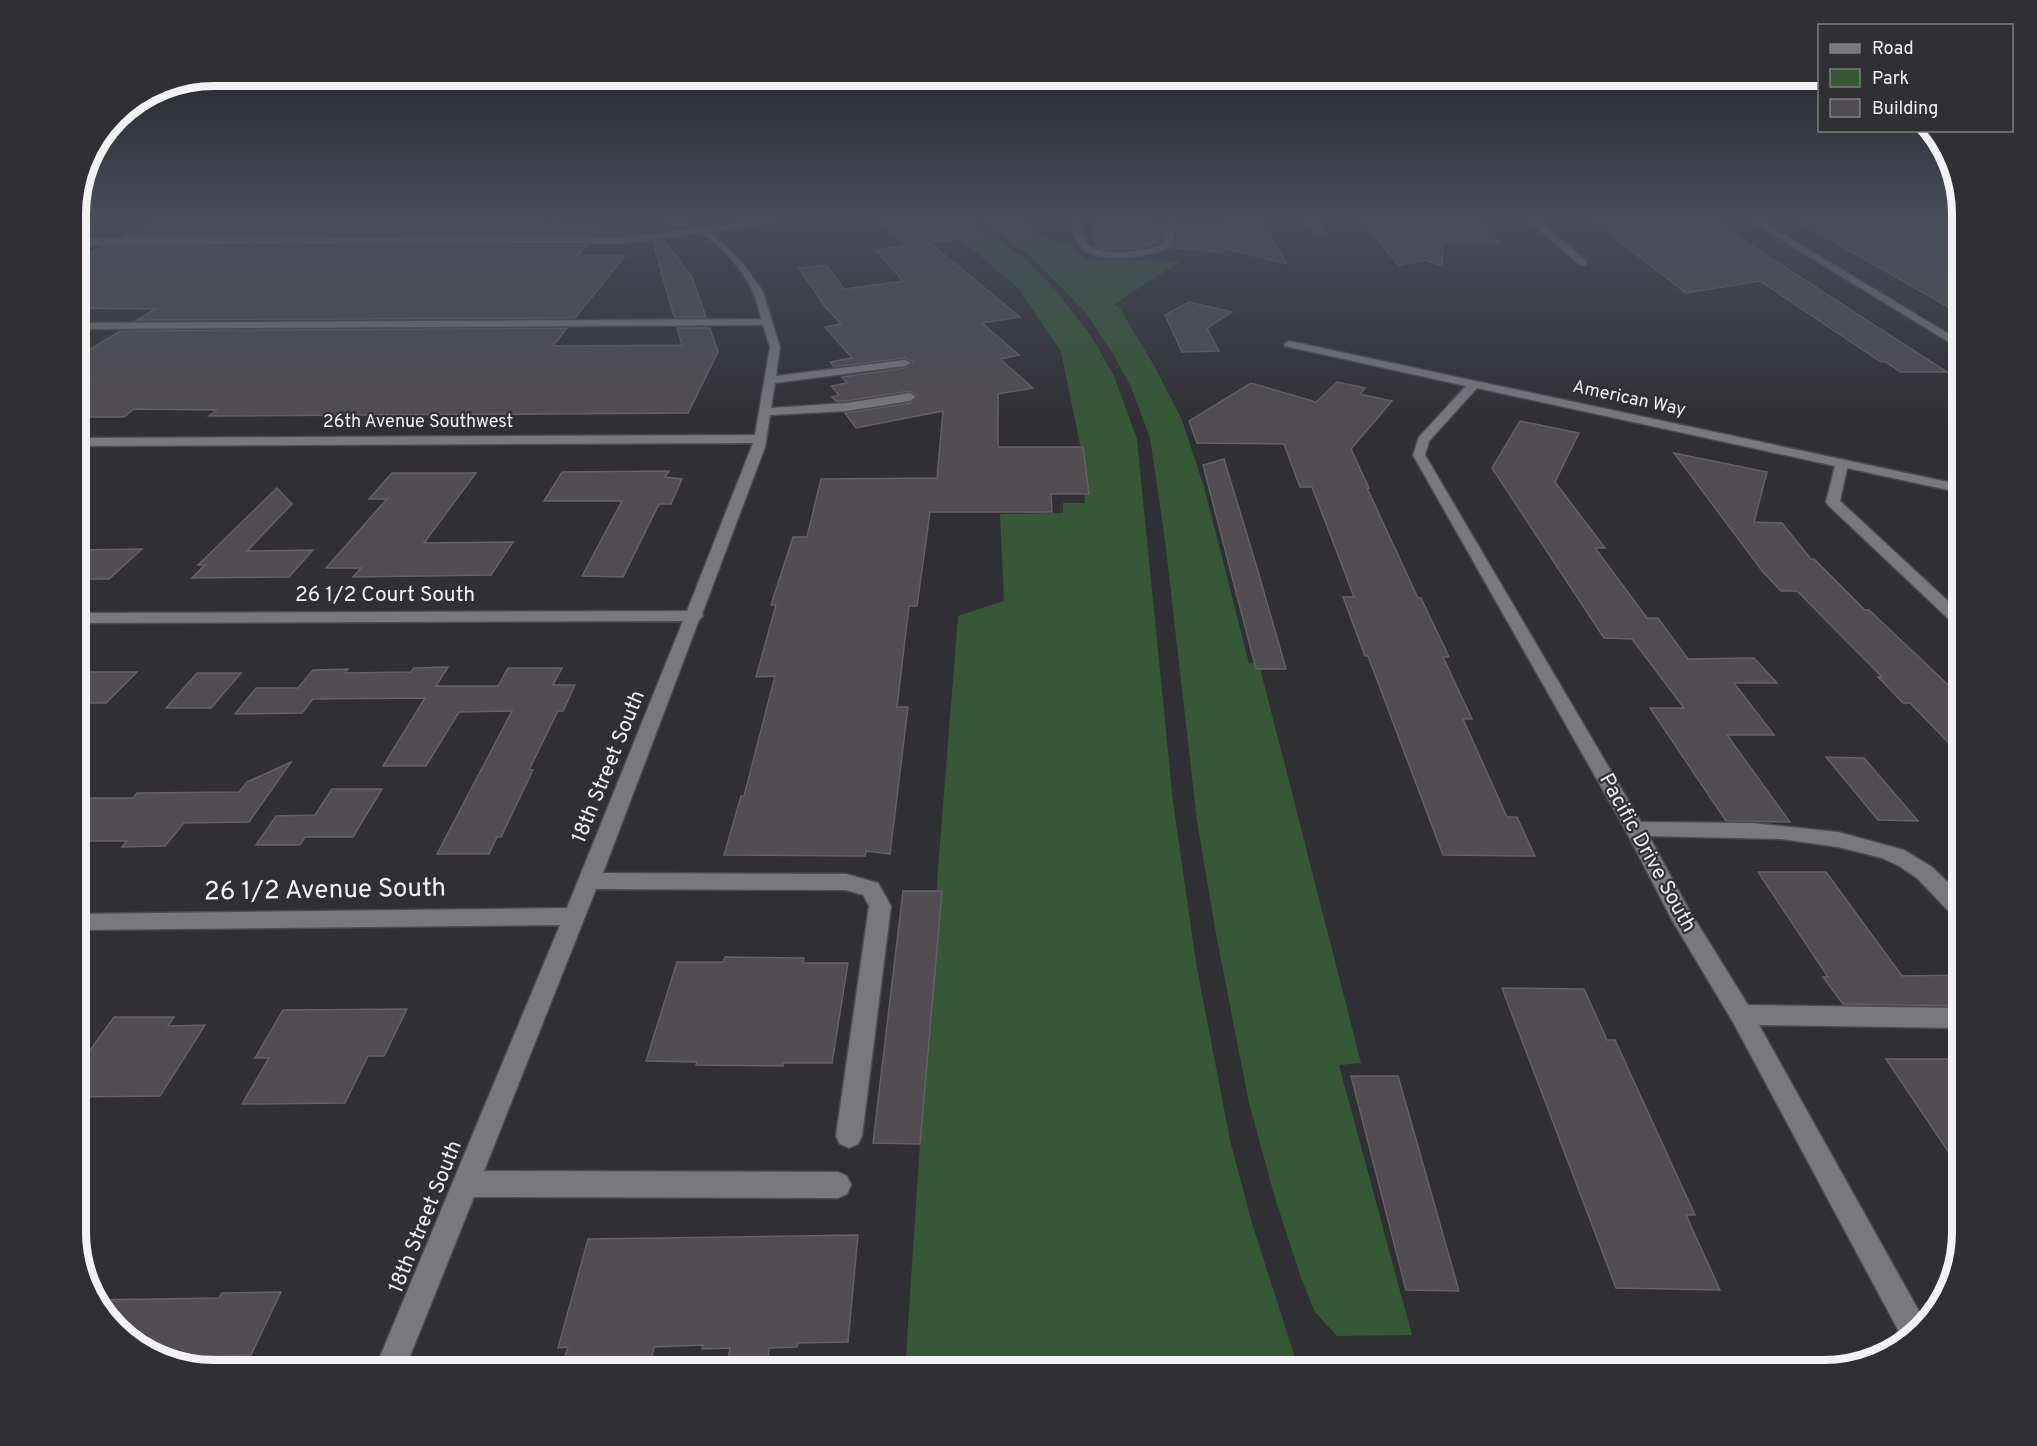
<svg xmlns="http://www.w3.org/2000/svg" width="2037" height="1446" font-family="Overpass,sans-serif">
<style>
.green{fill:#365836}
.building{fill:#514d50;stroke:#656164;stroke-width:1.5}
.lines{fill:none;stroke-linecap:round;stroke-linejoin:round}
.minor-casing{stroke:#4c4b4f;stroke-width:3}
.minor{fill:#79787d;fill-rule:evenodd}
.labels{text-anchor:middle;dominant-baseline:central;stroke-width:4.5;stroke-linejoin:round;paint-order:stroke}
.far-street-label{font-size:18px;fill:#f2f1f4;stroke:#302f33}
.street-label{font-size:21px;fill:#f2f1f4;stroke:#302f33}
.near-street-label{font-size:26px;fill:#f2f1f4;stroke:#302f33}
.rim{fill:none;stroke:#f2f1f4;stroke-width:8}
</style>
<rect width="100%" height="100%" fill="#302f33"/>
<g class="green">
<path d="M 936,218 L 969,218 L 1028,262 L 1054,288 L 1091,336 L 1114,376 L 1137,439 L 1173,802 L 1196,963 L 1230,1140 L 1251,1220 L 1299,1370 L 905,1371 L 938,869 L 958,616 L 1004,601 L 1000,514 L 1063,513 L 1063,503 L 1085,503 L 1080,444 L 1061,352 L 1018,288 Z"/>
<path d="M 979,218 L 1016,218 L 1050,240 L 1071,245 L 1084,259 L 1181,261 L 1113,305 L 1119,307 L 1155,367 L 1182,420 L 1204,487 L 1249,663 L 1259,664 L 1361,1063 L 1339,1065 L 1412,1335 L 1337,1336 L 1315,1312 L 1301,1278 L 1275,1198 L 1249,1103 L 1216,934 L 1197,821 L 1165,540 L 1150,438 L 1131,387 L 1113,354 L 1085,312 L 1036,261 Z"/>
</g>
<g class="building">
<path d="M 303,218 L 299,221 L 506,221 L 509,218 L 545,218 L 540,223 L 607,224 L 596,235 L 123,237 L 158,219 Z"/>
<path d="M 876,218 L 935,218 L 962,238 L 909,246 Z"/>
<path d="M 1113,218 L 1146,218 L 1147,223 L 1167,224 L 1162,242 L 1133,249 L 1105,249 L 1096,247 L 1091,223 L 1114,223 Z"/>
<path d="M 1223,218 L 1259,218 L 1287,264 L 1226,249 L 1223,253 L 1173,247 L 1179,225 L 1228,227 Z"/>
<path d="M 1360,218 L 1473,218 L 1499,242 L 1443,242 L 1442,266 L 1425,260 L 1399,266 Z"/>
<path d="M 1589,218 L 1709,218 L 1947,372 L 1900,372 L 1886,362 L 1881,362 L 1760,281 L 1686,293 Z"/>
<path d="M 1796,220 L 1940,220 L 1962,229 L 1962,315 Z"/>
<path d="M 664,240 L 692,277 L 706,317 L 674,317 L 653,242 Z"/>
<path d="M 930,243 L 1020,317 L 982,323 L 1019,355 L 1000,359 L 1033,388 L 998,394 L 998,447 L 1083,447 L 1089,494 L 1051,494 L 1052,512 L 930,512 L 917,606 L 909,606 L 897,707 L 908,707 L 890,854 L 866,851 L 865,856 L 724,855 L 741,796 L 744,796 L 775,676 L 756,677 L 776,605 L 771,605 L 793,537 L 807,537 L 821,479 L 937,478 L 943,411 L 856,428 L 845,413 L 910,403 L 918,396 L 910,391 L 847,401 L 836,401 L 832,397 L 839,395 L 831,386 L 847,383 L 842,377 L 905,368 L 913,362 L 905,358 L 834,367 L 830,362 L 852,358 L 825,327 L 841,324 L 826,308 L 799,268 L 826,265 L 844,289 L 903,281 L 876,250 Z"/>
<path d="M 587,245 L 577,256 L 625,256 L 575,318 L 137,320 L 156,309 L 75,308 L 75,261 L 102,247 Z"/>
<path d="M 1189,302 L 1232,312 L 1207,328 L 1219,351 L 1182,352 L 1165,315 Z"/>
<path d="M 567,328 L 553,346 L 682,345 L 677,328 L 710,328 L 718,352 L 688,413 L 209,416 L 216,410 L 134,409 L 124,417 L 75,417 L 75,359 L 120,331 Z"/>
<path d="M 1337,382 L 1365,388 L 1360,394 L 1392,401 L 1351,449 L 1369,488 L 1367,488 L 1418,598 L 1421,598 L 1449,657 L 1443,657 L 1472,719 L 1463,719 L 1507,817 L 1517,817 L 1535,856 L 1443,855 L 1368,656 L 1365,656 L 1343,597 L 1354,597 L 1312,487 L 1300,487 L 1284,444 L 1197,443 L 1189,421 L 1251,383 L 1316,402 Z"/>
<path d="M 1520,421 L 1579,433 L 1555,482 L 1605,548 L 1595,548 L 1647,618 L 1658,618 L 1688,659 L 1754,658 L 1777,683 L 1734,683 L 1774,735 L 1727,735 L 1790,822 L 1726,821 L 1650,708 L 1684,708 L 1632,639 L 1604,638 L 1492,468 Z"/>
<path d="M 1674,453 L 1767,472 L 1754,522 L 1782,523 L 1811,559 L 1814,559 L 1865,610 L 1869,610 L 1962,698 L 1962,757 L 1910,703 L 1903,703 L 1878,677 L 1882,677 L 1797,591 L 1781,591 L 1763,572 Z"/>
<path d="M 1224,459 L 1257,568 L 1286,669 L 1256,669 L 1203,465 Z"/>
<path d="M 669,471 L 665,477 L 682,479 L 671,504 L 659,504 L 623,577 L 582,576 L 622,501 L 544,501 L 562,472 Z"/>
<path d="M 392,473 L 476,473 L 424,543 L 513,542 L 491,575 L 353,577 L 361,568 L 326,568 L 387,499 L 369,499 Z"/>
<path d="M 277,488 L 292,504 L 247,551 L 313,550 L 289,577 L 192,578 L 205,565 L 198,565 Z"/>
<path d="M 142,549 L 109,579 L 75,579 L 75,550 Z"/>
<path d="M 448,667 L 436,686 L 498,686 L 508,668 L 562,668 L 553,685 L 575,685 L 563,711 L 558,711 L 529,770 L 533,770 L 501,837 L 497,837 L 489,854 L 437,854 L 512,711 L 459,712 L 426,766 L 383,766 L 425,698 L 313,699 L 302,713 L 235,714 L 256,688 L 298,688 L 313,670 L 348,669 L 345,673 L 411,672 L 414,668 Z"/>
<path d="M 75,672 L 137,672 L 106,703 L 75,703 Z"/>
<path d="M 197,673 L 241,673 L 211,708 L 166,708 Z"/>
<path d="M 1826,757 L 1864,758 L 1918,821 L 1878,820 Z"/>
<path d="M 291,762 L 249,822 L 184,823 L 165,846 L 122,847 L 127,841 L 75,841 L 75,798 L 133,798 L 137,793 L 239,792 L 247,782 Z"/>
<path d="M 332,789 L 382,789 L 353,837 L 305,837 L 300,845 L 256,845 L 276,816 L 315,815 Z"/>
<path d="M 1758,872 L 1826,872 L 1902,976 L 1962,975 L 1962,1006 L 1843,1004 L 1823,977 L 1828,977 Z"/>
<path d="M 903,891 L 942,891 L 920,1144 L 873,1143 Z"/>
<path d="M 725,957 L 804,958 L 803,963 L 848,963 L 832,1063 L 783,1063 L 783,1066 L 696,1065 L 697,1062 L 646,1061 L 677,962 L 723,962 Z"/>
<path d="M 1502,988 L 1584,989 L 1607,1040 L 1615,1040 L 1695,1215 L 1686,1215 L 1720,1290 L 1616,1288 Z"/>
<path d="M 407,1009 L 384,1056 L 368,1056 L 345,1103 L 242,1104 L 269,1058 L 255,1058 L 283,1010 Z"/>
<path d="M 114,1017 L 174,1017 L 168,1026 L 205,1025 L 160,1096 L 75,1097 L 75,1071 Z"/>
<path d="M 1886,1059 L 1962,1059 L 1962,1172 Z"/>
<path d="M 1351,1076 L 1398,1076 L 1459,1291 L 1406,1290 Z"/>
<path d="M 858,1235 L 848,1342 L 798,1343 L 797,1347 L 769,1348 L 768,1360 L 728,1361 L 730,1348 L 702,1349 L 703,1345 L 654,1347 L 650,1365 L 562,1367 L 568,1347 L 558,1348 L 588,1239 Z"/>
<path d="M 281,1292 L 251,1355 L 202,1356 L 197,1366 L 129,1343 L 93,1300 L 219,1298 L 222,1293 Z"/>
</g>
<g class="lines">
<defs>
<g id="minor">
<path d="M 87,218 L 98,218 L 75,229 L 75,224 Z"/>
<path d="M 654,218 L 671,218 L 701,228 L 772,218 L 798,218 L 710,232 L 743,263 L 763,292 L 780,347 L 776,376 L 905,360 L 911,363 L 905,366 L 775,383 L 771,408 L 847,403 L 910,393 L 916,397 L 910,401 L 847,411 L 770,415 L 765,447 L 702,614 L 703,616 L 699,620 L 603,873 L 846,874 L 878,883 L 891,906 L 862,1136 L 858,1144 L 849,1148 L 840,1144 L 836,1136 L 869,906 L 863,895 L 846,890 L 596,889 L 484,1171 L 838,1172 L 847,1176 L 851,1185 L 847,1194 L 838,1198 L 474,1197 L 404,1371 L 374,1371 L 560,925 L 75,930 L 75,914 L 567,908 L 683,621 L 75,623 L 75,613 L 687,611 L 753,443 L 75,446 L 75,438 L 755,435 L 770,347 L 763,325 L 75,329 L 75,323 L 761,319 C 759,310 757,300 753,292 C 743,270 720,243 699,233 L 627,243 L 75,245 L 75,239 L 627,237 L 691,229 Z"/>
<path d="M 1070,218 L 1078,218 C 1081,229 1082,242 1093,248 C 1108,256 1149,251 1164,244 L 1171,218 L 1179,218 L 1171,247 C 1153,257 1105,262 1087,252 C 1074,244 1073,231 1070,218 Z"/>
<path d="M 1305,218 L 1313,218 L 1322,231 L 1321,233 L 1315,233 Z"/>
<path d="M 1526,218 L 1535,218 L 1586,261 L 1586,265 L 1580,265 Z"/>
<path d="M 1746,218 L 1756,218 L 1962,342 L 1962,350 Z"/>
<path d="M 1289,341 L 1962,485 L 1962,493 L 1847,468 L 1840,501 L 1962,614 L 1962,628 L 1956,626 L 1828,505 L 1826,502 L 1835,466 L 1477,388 L 1429,441 L 1425,455 L 1641,822 L 1752,823 L 1838,832 L 1904,850 L 1932,867 L 1962,896 L 1962,919 L 1954,917 L 1917,878 L 1899,866 L 1882,858 L 1838,847 L 1781,839 L 1649,836 L 1688,908 L 1748,1005 L 1962,1008 L 1962,1028 L 1759,1025 L 1925,1322 L 1904,1341 L 1733,1022 L 1672,920 L 1625,829 L 1413,455 L 1419,437 L 1466,386 L 1285,346 L 1284,344 Z"/>
</g>
</defs>
<use href="#minor" class="minor-casing"/>
<use href="#minor" class="minor"/>
</g>
<linearGradient id="sky" x2="0" y2="1"><stop stop-color="#1a1a1c"/><stop offset="0.52" stop-color="#484d5b"/><stop offset="1" stop-color="#484d5b" stop-opacity="0"/></linearGradient>
<rect width="2037" height="421" fill="url(#sky)"/>
<g class="labels">
<g class="far-street-label">
<text transform="translate(1629 399) rotate(12)">American Way</text>
<text x="418" y="422">26th Avenue Southwest</text>
</g>
<g class="street-label">
<text x="385" y="595">26 1/2 Court South</text>
<text transform="translate(609 767) rotate(-68)">18th Street South</text>
<text transform="translate(1647 853) rotate(61)">Pacific Drive South</text>
<text transform="translate(426 1217) rotate(-68)">18th Street South</text>
</g>
<g class="near-street-label">
<text transform="translate(325 891) rotate(-1)">26 1/2 Avenue South</text>
</g>
</g>
<path d="M0 0H2037V1446H0ZM214 86H1824A128 128 0 0 1 1952 214V1232A128 128 0 0 1 1824 1360H214A128 128 0 0 1 86 1232V214A128 128 0 0 1 214 86Z" fill="#302f33" fill-rule="evenodd"/>
<path class="rim" d="M214 86H1824A128 128 0 0 1 1952 214V1232A128 128 0 0 1 1824 1360H214A128 128 0 0 1 86 1232V214A128 128 0 0 1 214 86Z"/>
<rect x="1818" y="24" width="195" height="108" fill="#302f33" stroke="#7e7d80" stroke-width="1.5"/>
<rect x="1830" y="44" width="30" height="9" fill="#79787d" stroke="#7e7d80" stroke-width="1.5"/>
<text x="1872" y="54" font-size="18" fill="#f2f1f4">Road</text>
<rect x="1830" y="69" width="30" height="18" fill="#365836" stroke="#7e7d80" stroke-width="1.5"/>
<text x="1872" y="84" font-size="18" fill="#f2f1f4">Park</text>
<rect x="1830" y="99" width="30" height="18" fill="#514d50" stroke="#7e7d80" stroke-width="1.5"/>
<text x="1872" y="114" font-size="18" fill="#f2f1f4">Building</text>
</svg>
